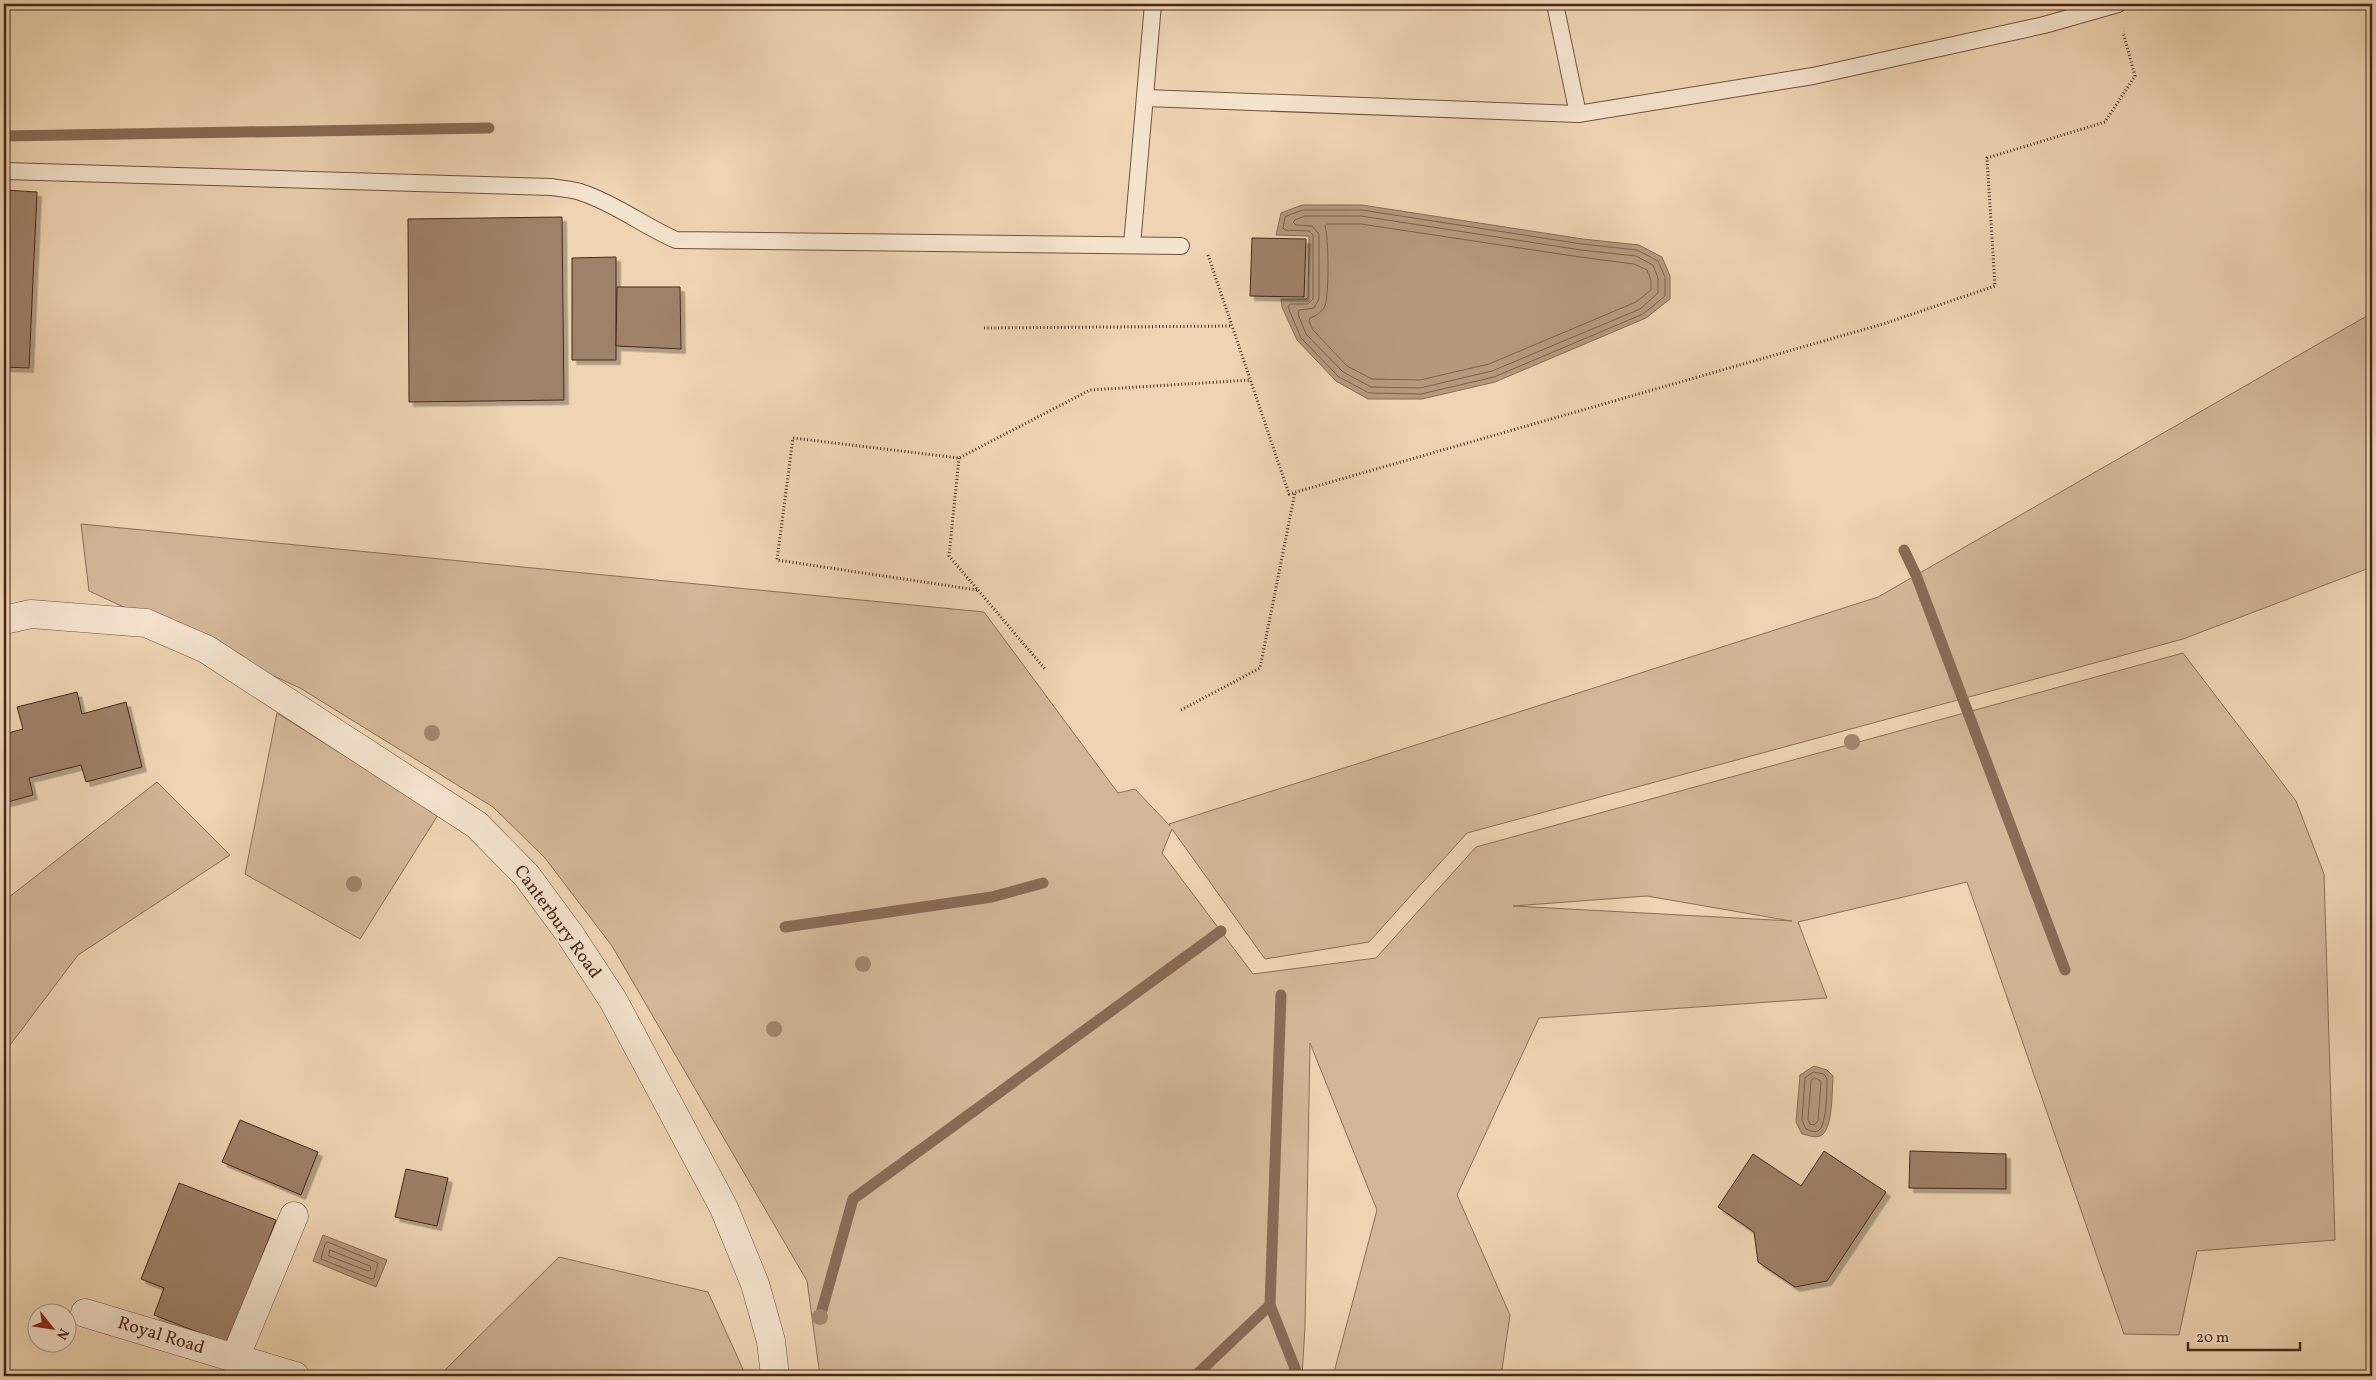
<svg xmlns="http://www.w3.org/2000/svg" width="2376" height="1380" font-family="Vollkorn,serif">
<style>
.green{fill:#d2b798;stroke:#8c6f58;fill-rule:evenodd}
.water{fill:#b5997e;stroke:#896b56}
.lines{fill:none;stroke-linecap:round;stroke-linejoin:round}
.shore{stroke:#7e604c;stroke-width:1}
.stream{stroke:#896b56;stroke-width:11}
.building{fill:#9e8169;stroke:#472719;filter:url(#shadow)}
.service-casing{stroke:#71523f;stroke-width:18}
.minor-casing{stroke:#71523f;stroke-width:29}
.path{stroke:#472719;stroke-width:3;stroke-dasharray:1 2.5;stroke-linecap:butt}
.service{stroke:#f4e3cd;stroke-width:16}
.minor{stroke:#f4e3cd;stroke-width:28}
.tree{fill:#a2856c}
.labels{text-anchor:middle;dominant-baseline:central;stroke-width:4.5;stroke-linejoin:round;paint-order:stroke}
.street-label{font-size:18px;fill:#472719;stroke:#f4e3cd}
</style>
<defs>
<filter id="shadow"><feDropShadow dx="4.5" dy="4.5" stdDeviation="0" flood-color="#0004"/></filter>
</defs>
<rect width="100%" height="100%" fill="#eed4b2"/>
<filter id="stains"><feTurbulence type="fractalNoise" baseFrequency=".004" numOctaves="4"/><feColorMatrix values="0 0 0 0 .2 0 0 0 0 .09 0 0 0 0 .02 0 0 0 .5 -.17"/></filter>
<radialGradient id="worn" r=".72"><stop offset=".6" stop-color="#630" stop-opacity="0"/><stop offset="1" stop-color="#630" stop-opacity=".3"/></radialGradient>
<g class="green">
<path d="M 2372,313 L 2372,567 L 2183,639 L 1467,833 L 1369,942 L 1265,959 L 1172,829 L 1162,853 L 1253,974 L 1376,958 L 1476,847 L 2183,653 L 2296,801 L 2324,874 L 2335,1240 L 2197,1251 L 2179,1335 L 2124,1334 L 1967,882 L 1798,922 L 1827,998 L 1539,1018 L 1457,1195 L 1510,1315 L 1501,1376 L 1333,1376 L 1377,1210 L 1310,1043 L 1305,1327 L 1302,1376 L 820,1376 L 807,1281 L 612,946 L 545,858 L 493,807 L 300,688 L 89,591 L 81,524 L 984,612 L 1118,793 L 1135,789 L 1170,826 L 1169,824 L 1878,597 ZM 1647,896 L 1791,921 L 1792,921 L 1513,906 Z"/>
<path d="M 277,713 L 438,815 L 360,939 L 245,874 Z"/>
<path d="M 157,782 L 230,855 L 78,955 L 4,1053 L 4,901 Z"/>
<path d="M 559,1257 L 708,1292 L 746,1376 L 439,1376 Z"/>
</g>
<g class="water">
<path d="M 1302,205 L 1362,205 L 1583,239 L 1639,245 L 1662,257 L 1670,276 L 1670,299 L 1646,318 L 1495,382 L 1422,399 L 1368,399 L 1336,381 L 1297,340 L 1282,307 L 1281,299 L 1308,299 L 1309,236 L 1276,235 L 1281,213 Z"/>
<path d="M 1814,1066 L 1827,1070 L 1833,1076 C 1832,1089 1833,1127 1822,1135 C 1816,1139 1808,1135 1802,1134 L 1796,1122 L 1800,1075 Z"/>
<path d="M 323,1235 L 387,1260 L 376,1287 L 313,1261 Z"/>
</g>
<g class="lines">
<g class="shore">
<path d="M 1303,210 L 1362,210 L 1582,244 L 1637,250 L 1658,261 L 1665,277 L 1665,296 L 1643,314 L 1494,377 L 1421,394 L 1369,393 L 1339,377 L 1301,338 L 1288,307 L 1290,304 L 1308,304 L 1313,299 L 1313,235 L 1309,231 L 1285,230 L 1283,228 L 1285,217 Z"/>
<path d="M 1305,216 L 1361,216 L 1581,250 L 1636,256 L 1653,265 L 1658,278 L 1658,293 L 1640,309 L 1492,371 L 1420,388 L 1371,387 L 1343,372 L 1306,334 L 1298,314 L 1299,310 L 1314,308 L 1319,299 L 1319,234 L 1312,226 L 1296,225 L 1293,222 L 1295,220 Z"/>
<path d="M 1327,224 L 1361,224 L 1580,257 L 1634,264 L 1647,270 L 1651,280 L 1651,290 L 1636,302 L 1489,364 L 1420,380 L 1372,379 L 1347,366 L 1313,330 L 1309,321 L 1310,318 C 1316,316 1322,312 1325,306 C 1329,296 1329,237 1325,226 Z"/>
<path d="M 1814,1072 L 1824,1074 L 1827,1079 C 1827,1089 1827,1126 1818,1131 C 1814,1133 1809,1130 1806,1129 L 1802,1120 L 1805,1078 Z"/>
<path d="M 1815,1078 L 1821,1081 L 1818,1121 L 1814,1125 L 1810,1124 L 1808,1119 L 1811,1081 Z"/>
<path d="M 328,1242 L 378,1263 L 374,1278 L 371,1279 L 321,1259 L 325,1244 Z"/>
<path d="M 330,1250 L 370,1266 L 371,1270 L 368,1271 L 329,1256 Z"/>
</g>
<g class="stream">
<path d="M 4,136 L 489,128"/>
<path d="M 1904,550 L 1916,575 L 2065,970"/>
<path d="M 785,927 L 992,897 L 1043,883"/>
<path d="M 1281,995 L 1270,1305 L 1298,1376"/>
<path d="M 820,1317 L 853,1199 L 1221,931"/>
<path d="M 1195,1376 L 1270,1305"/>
</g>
</g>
<g class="building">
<path d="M 4,190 L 37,192 L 29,368 L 4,367 Z"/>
<path d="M 562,217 L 564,400 L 409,402 L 408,219 Z"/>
<path d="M 1252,238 L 1306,239 L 1304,297 L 1250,296 Z"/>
<path d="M 616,257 L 616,360 L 572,360 L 572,258 Z"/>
<path d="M 617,287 L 680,287 L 681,349 L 616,346 Z"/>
<path d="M 77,692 L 82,714 L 126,702 L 142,767 L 86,782 L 81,765 L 29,778 L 33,795 L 4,803 L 4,734 L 23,729 L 17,707 Z"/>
<path d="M 240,1120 L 318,1152 L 301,1195 L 222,1162 Z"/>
<path d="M 1824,1151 L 1886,1192 L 1827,1281 L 1795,1287 L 1758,1262 L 1754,1232 L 1718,1207 L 1753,1154 L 1801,1186 Z"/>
<path d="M 1910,1151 L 2006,1154 L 2006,1189 L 1909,1188 Z"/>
<path d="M 406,1169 L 448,1178 L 437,1226 L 395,1217 Z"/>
<path d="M 179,1183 L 276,1220 L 228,1344 L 154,1315 L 164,1288 L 141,1279 Z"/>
</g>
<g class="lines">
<defs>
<g id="service">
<path d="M 1555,4 L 1578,114"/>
<path d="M 1145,98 L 1578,114 L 1813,76 L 2044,25 L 2118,4"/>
<path d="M 4,171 L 552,187 C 562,189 574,189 583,193 C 616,204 644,226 676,240 L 1181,246"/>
<path d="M 1132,245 L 1153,4"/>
</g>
<g id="minor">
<path d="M 4,620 L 31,614 L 146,623 L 206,649 L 477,825 L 527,876 L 569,933 L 613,1000 L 724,1208 L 755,1284 L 771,1341 L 775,1376"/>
<path d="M 85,1313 L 295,1376"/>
<path d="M 235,1358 L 294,1216"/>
</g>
</defs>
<use href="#service" class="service-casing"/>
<use href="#minor" class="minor-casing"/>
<g class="path">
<path d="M 1208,255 L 1289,494 L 1883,324 L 1995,286 L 1987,158 L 2105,122 L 2135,76 L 2123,32"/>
<path d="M 984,328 L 1232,326"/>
<path d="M 959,458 L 949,556 L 1045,669"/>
<path d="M 977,590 L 777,560 L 793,438 L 959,458 L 1090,390 L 1251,380"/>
<path d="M 1181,710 L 1260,668 L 1295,492"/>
</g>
<use href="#service" class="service"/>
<use href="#minor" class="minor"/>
</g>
<g class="tree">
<circle cx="432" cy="733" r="8"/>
<circle cx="1852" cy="742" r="8"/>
<circle cx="354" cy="884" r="8"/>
<circle cx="863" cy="964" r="8"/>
<circle cx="774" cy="1029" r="8"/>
<circle cx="820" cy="1317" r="8"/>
</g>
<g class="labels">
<g class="street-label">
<text transform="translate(557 922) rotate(54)">Canterbury Road</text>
<text transform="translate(161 1336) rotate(17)">Royal Road</text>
</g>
</g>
<rect width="2376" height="1380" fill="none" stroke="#eed4b2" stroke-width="20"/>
<rect x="5" y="5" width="2366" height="1370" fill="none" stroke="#472719" stroke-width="2.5"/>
<rect x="10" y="10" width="2356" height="1360" fill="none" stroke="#472719"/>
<g transform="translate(52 1328) rotate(120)"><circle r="24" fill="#f4e3cd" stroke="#af9885"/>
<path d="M0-4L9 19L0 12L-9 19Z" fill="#8f2418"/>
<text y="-8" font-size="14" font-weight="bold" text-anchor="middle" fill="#472719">N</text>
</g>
<path d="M2188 1342v8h112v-8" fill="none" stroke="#472719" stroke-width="2.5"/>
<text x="2196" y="1342" font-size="15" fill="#472719" stroke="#f4e3cd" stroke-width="4" paint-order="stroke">20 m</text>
<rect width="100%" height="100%" filter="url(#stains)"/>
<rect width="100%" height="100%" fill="url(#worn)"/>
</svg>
